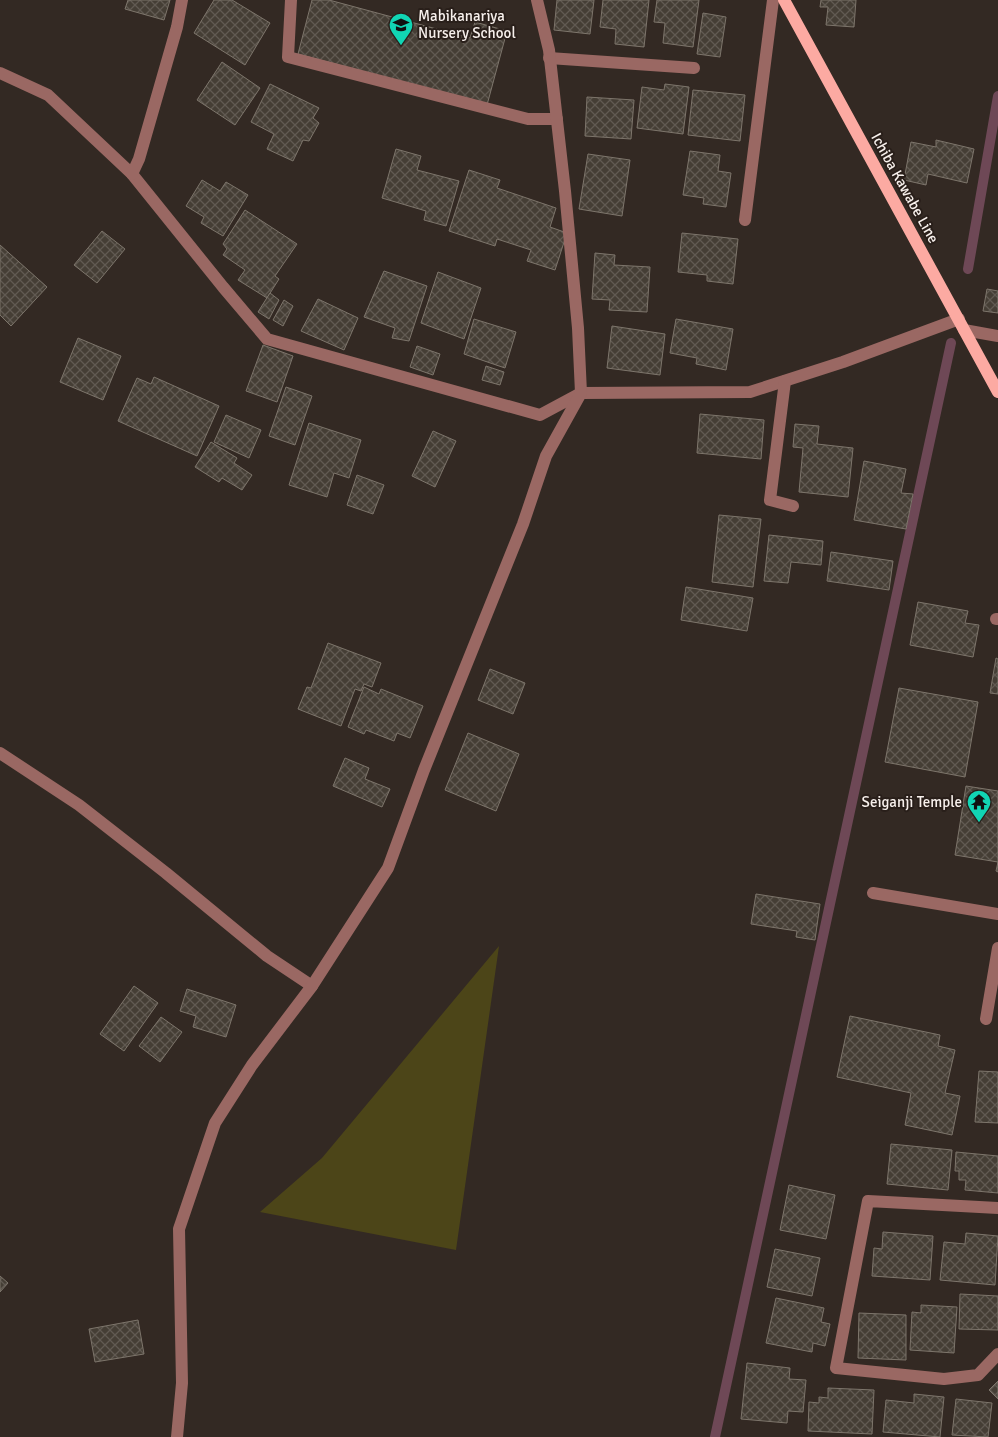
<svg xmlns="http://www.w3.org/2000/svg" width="998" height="1437" font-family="Signika,sans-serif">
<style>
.grass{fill:#4c4518}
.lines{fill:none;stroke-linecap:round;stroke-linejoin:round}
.stream{stroke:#6e4856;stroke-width:10}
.building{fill:url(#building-cross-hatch);stroke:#7d756b}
.minor{stroke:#9a6863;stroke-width:12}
.major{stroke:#fcaaa2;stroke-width:12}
.labels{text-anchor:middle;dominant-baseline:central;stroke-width:4;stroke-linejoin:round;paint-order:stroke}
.poi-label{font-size:15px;fill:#f7f0ec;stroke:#291f1a;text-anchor:start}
.street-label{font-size:15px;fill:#f7f0ec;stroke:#291f1a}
</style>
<defs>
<pattern id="building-cross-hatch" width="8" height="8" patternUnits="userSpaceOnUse" patternTransform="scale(1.25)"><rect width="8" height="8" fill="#453e35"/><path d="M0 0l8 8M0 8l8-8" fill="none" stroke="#615a52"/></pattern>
</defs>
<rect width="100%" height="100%" fill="#332923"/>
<path class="grass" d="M 499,946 L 456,1250 L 260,1212 L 322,1158 Z"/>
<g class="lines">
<g class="stream">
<path d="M 968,269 L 998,96"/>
<path d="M 715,1437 L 951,343"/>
</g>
</g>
<g class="building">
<path d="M 128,0 L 170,0 L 164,20 L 125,9 Z"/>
<path d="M 214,0 L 232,0 L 270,23 L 245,65 L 194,33 Z"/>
<path d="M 312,0 L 329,0 L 470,38 L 475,22 L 507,31 L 487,105 L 298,54 Z"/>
<path d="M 557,0 L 594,0 L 590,34 L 554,30 Z"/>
<path d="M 603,0 L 649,0 L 644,47 L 615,44 L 616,29 L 600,27 Z"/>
<path d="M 657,0 L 699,0 L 693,47 L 663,43 L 665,23 L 654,22 Z"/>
<path d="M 821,0 L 856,0 L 854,27 L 826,25 L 828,7 L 820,7 Z"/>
<path d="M 703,13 L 726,17 L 720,57 L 697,54 Z"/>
<path d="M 222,62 L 260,88 L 235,125 L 197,100 Z"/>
<path d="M 270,84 L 319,108 L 313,118 L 319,123 L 309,141 L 303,140 L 293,161 L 267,149 L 274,134 L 251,122 Z"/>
<path d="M 665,84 L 689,87 L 683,134 L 637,128 L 642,87 L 664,90 Z"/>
<path d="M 693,90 L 745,95 L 740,141 L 688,135 Z"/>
<path d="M 587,97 L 634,100 L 631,139 L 585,136 Z"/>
<path d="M 936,140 L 974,149 L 967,183 L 928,174 L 926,185 L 904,180 L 911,142 L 936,147 Z"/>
<path d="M 396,149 L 421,156 L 417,170 L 459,181 L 446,226 L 424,220 L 426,211 L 382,198 Z"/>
<path d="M 690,151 L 720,155 L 718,171 L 731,173 L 726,207 L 703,204 L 704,198 L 683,195 Z"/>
<path d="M 588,154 L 630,160 L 622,216 L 579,209 Z"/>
<path d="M 469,170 L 500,180 L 497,188 L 556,208 L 550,227 L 567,233 L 555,270 L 527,261 L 531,250 L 497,239 L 495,246 L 449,231 Z"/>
<path d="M 202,180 L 220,191 L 226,182 L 248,195 L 223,236 L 201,223 L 204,217 L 186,206 Z"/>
<path d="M 245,210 L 297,244 L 275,276 L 279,279 L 267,298 L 238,280 L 245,270 L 223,255 L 227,249 L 223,244 Z"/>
<path d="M 102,231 L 125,249 L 97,283 L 74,265 Z"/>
<path d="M 682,233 L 738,239 L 733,284 L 707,281 L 707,275 L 678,272 Z"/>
<path d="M 0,245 L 47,287 L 11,326 L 0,315 Z"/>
<path d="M 595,253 L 615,255 L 614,265 L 650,267 L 647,312 L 609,310 L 610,300 L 592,299 Z"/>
<path d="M 384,271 L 427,286 L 409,341 L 392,338 L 395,328 L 364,317 Z"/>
<path d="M 438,272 L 481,288 L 464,339 L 421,323 Z"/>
<path d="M 987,289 L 998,291 L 998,313 L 983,311 Z"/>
<path d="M 270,293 L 279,300 L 269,319 L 258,312 Z"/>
<path d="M 318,299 L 358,318 L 344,350 L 301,331 Z"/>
<path d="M 284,300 L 293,306 L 283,326 L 273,320 Z"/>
<path d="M 474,319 L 516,332 L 505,368 L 464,354 Z"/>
<path d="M 676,319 L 733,329 L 726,370 L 696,364 L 697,358 L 670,353 Z"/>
<path d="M 612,326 L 665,334 L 660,375 L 607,368 Z"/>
<path d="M 78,338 L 121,356 L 103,400 L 60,382 Z"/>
<path d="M 263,345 L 293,356 L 277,402 L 246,391 Z"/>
<path d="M 417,346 L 440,354 L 433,375 L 410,367 Z"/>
<path d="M 486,366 L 504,372 L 500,385 L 482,380 Z"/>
<path d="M 154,377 L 219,406 L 197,456 L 118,421 L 137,378 L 151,384 Z"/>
<path d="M 286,387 L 312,396 L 295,445 L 269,436 Z"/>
<path d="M 700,414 L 764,420 L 761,459 L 697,453 Z"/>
<path d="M 226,415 L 261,430 L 249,458 L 214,442 Z"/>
<path d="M 309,423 L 361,440 L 349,478 L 334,473 L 327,497 L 289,485 Z"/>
<path d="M 795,424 L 819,426 L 817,444 L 853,448 L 848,497 L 799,492 L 803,448 L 793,447 Z"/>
<path d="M 433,431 L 456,441 L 435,487 L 412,476 Z"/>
<path d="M 211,442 L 237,458 L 234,463 L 252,475 L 242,490 L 222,478 L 219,482 L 195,467 Z"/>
<path d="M 864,461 L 906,469 L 901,493 L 913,494 L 906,529 L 854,520 Z"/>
<path d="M 357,475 L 384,485 L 373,514 L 347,505 Z"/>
<path d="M 719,515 L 761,519 L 753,587 L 712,582 Z"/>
<path d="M 769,535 L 823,541 L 821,565 L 791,562 L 788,583 L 764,581 Z"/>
<path d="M 831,552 L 893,561 L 889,590 L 827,581 Z"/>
<path d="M 686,587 L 753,598 L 747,631 L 681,620 Z"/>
<path d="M 918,602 L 968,611 L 965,623 L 979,625 L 973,657 L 910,645 Z"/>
<path d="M 328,643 L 381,663 L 372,687 L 364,684 L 361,691 L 355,689 L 341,726 L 298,709 L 307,687 L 311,688 Z"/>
<path d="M 996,658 L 998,659 L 998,694 L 990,693 Z"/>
<path d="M 490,669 L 525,683 L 513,714 L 478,700 Z"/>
<path d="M 364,687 L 379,694 L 381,689 L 423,706 L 410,738 L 397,733 L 394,741 L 366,730 L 364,734 L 348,727 Z"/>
<path d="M 899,688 L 978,702 L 965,777 L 885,762 Z"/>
<path d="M 468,733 L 519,754 L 496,811 L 445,790 Z"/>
<path d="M 345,758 L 369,768 L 365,779 L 390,789 L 382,807 L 333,786 Z"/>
<path d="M 966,786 L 998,791 L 998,872 L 996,871 L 998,862 L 955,855 Z"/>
<path d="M 756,894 L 820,904 L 815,940 L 796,937 L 797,931 L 751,924 Z"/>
<path d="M 134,986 L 158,1003 L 124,1051 L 100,1034 Z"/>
<path d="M 187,989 L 236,1005 L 226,1037 L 193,1027 L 196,1016 L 180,1011 Z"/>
<path d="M 850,1016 L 940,1035 L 938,1046 L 955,1050 L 945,1093 L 960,1096 L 952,1135 L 905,1125 L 911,1093 L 837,1077 Z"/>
<path d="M 161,1017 L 182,1032 L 160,1062 L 139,1046 Z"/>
<path d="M 979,1071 L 998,1072 L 998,1123 L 975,1122 Z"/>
<path d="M 891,1144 L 952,1150 L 948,1190 L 887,1184 Z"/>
<path d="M 956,1152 L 998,1156 L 998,1193 L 965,1190 L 966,1180 L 959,1180 L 959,1171 L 955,1171 Z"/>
<path d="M 789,1185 L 835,1195 L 826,1239 L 780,1230 Z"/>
<path d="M 883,1232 L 933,1236 L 930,1280 L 872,1276 L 874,1248 L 882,1249 Z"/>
<path d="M 966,1233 L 998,1236 L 995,1285 L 940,1280 L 944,1242 L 965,1244 Z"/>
<path d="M 775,1249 L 820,1258 L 812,1296 L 767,1287 Z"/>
<path d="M 0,1276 L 8,1283 L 0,1292 Z"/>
<path d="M 960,1294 L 998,1296 L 998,1330 L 959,1329 Z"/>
<path d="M 776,1298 L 824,1308 L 821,1322 L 830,1324 L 825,1346 L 813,1343 L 812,1352 L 766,1343 Z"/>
<path d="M 921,1305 L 957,1307 L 954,1353 L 910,1350 L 912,1312 L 921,1313 Z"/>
<path d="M 859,1313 L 906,1315 L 906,1360 L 858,1358 Z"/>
<path d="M 138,1320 L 144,1354 L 95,1362 L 89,1329 Z"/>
<path d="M 747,1363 L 790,1368 L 789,1379 L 806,1380 L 803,1412 L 788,1411 L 787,1423 L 741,1419 Z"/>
<path d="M 998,1381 L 998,1399 L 989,1390 Z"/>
<path d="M 828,1388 L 874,1390 L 872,1434 L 808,1431 L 809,1402 L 819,1403 L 819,1397 L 828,1398 Z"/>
<path d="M 914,1394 L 944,1397 L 940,1437 L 883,1432 L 886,1400 L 914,1403 Z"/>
<path d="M 956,1399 L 992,1403 L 988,1437 L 952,1435 Z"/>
</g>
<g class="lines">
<g class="minor">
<path d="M 291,0 L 288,57 L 528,119 L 557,119"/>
<path d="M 549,58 L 694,68"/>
<path d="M 0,73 L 48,95 L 132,174 L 223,287 L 267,339 L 540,415 L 581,393 L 750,392 L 843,362 L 959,319"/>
<path d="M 132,174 L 139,159 L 177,27 L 182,0"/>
<path d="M 745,220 L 773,0"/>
<path d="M 964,330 L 998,336"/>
<path d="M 785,381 L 770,500 L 793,506"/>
<path d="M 996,619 L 998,619"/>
<path d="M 0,753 L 79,805 L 166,873 L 267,956 L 312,986"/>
<path d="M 873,893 L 998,914"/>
<path d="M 986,1019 L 998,948"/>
<path d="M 998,1208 L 868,1201 L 836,1368 L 944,1379 L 978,1375 L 998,1354"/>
<path d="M 177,1437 L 182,1383 L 179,1229 L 215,1123 L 252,1065 L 312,986 L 388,868 L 424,770 L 523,524 L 546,456 L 581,393 L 578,328 L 565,191 L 549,50 L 537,0"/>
</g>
<path class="major" d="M 784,0 L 998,392"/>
</g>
<defs>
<symbol id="school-pin" viewBox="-11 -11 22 30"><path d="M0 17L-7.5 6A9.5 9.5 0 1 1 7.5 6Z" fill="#11d5b4" stroke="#291f1a"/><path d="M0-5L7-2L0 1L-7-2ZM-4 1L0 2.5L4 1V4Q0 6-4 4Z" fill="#111"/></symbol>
<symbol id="temple-pin" viewBox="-11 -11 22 30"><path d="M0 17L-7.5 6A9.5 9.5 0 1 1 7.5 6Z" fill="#11d5b4" stroke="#291f1a"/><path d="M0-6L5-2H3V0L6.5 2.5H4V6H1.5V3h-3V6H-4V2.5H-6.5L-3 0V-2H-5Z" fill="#111"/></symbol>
</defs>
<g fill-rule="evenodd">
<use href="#school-pin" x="387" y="11" width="28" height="38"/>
<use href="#temple-pin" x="965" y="788" width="28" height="38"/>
</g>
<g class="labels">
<g class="poi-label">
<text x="418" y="16">Mabikanariya<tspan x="418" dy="17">Nursery School</tspan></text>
<text x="962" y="802" text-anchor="end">Seiganji Temple</text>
</g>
<g class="street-label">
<text transform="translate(905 188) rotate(61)">Ichiba Kawabe Line</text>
</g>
</g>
</svg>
